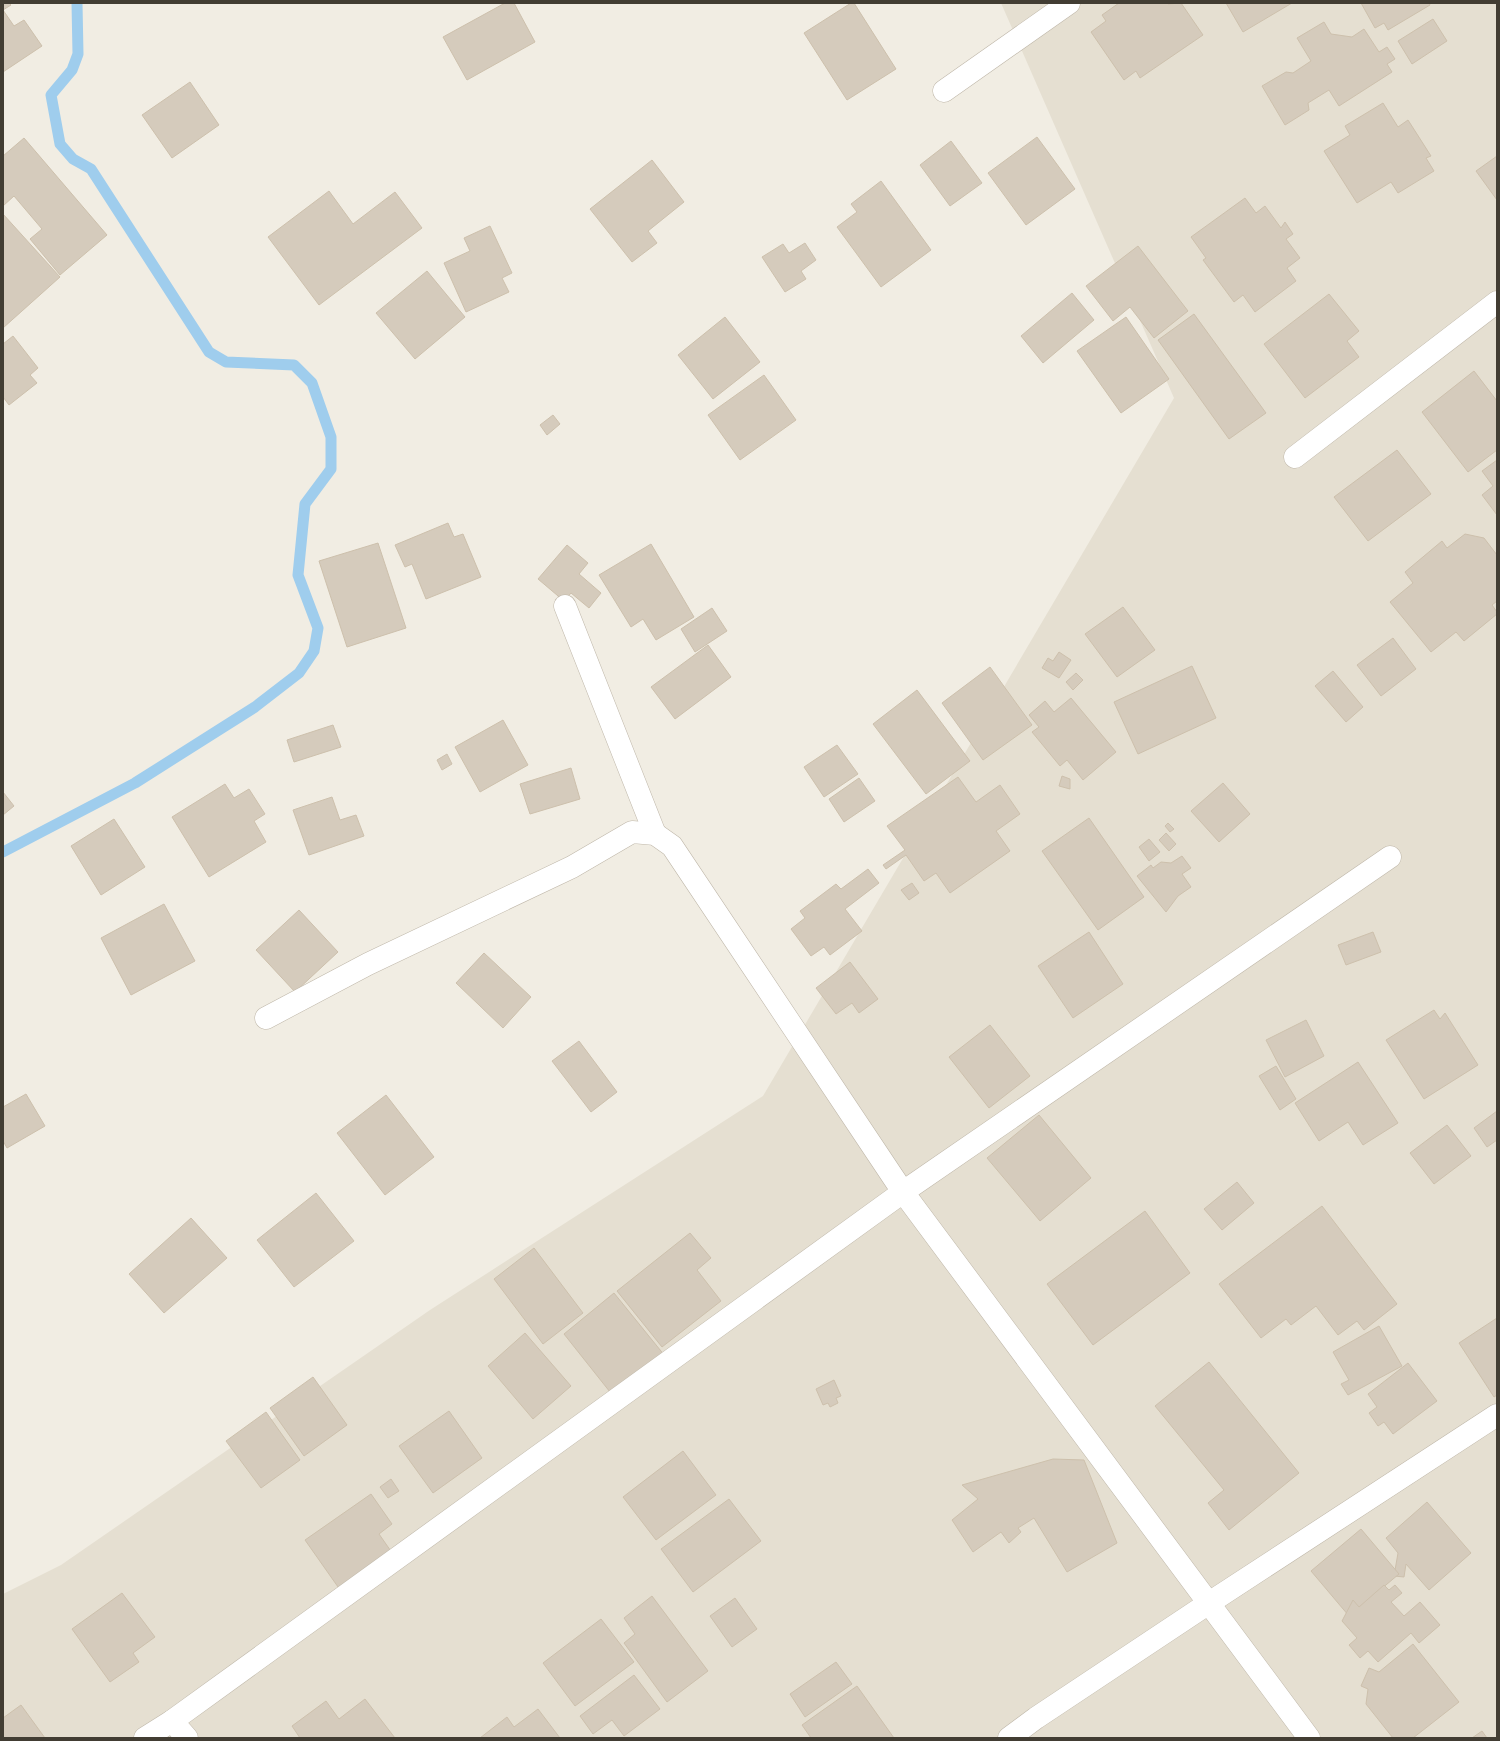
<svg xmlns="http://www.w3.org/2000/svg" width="1500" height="1741" font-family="Overpass,sans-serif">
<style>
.residential{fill:#e5dfd1}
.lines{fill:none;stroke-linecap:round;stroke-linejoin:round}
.stream{stroke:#9fcded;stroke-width:11}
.building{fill:#d5cbbc;stroke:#cdc0ac}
.street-casing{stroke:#bfb7a9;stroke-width:23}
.street{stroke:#fff;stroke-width:22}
</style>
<rect width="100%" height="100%" fill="#f1ede3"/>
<path class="residential" d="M 1001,3 L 1497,3 L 1497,1738 L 3,1738 L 3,1594 L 61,1565 L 430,1310 L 763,1096 L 1174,398 Z"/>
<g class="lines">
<path class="stream" d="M 3,852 L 135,783 L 255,707 L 299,673 L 314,651 L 318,628 L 298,575 L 305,504 L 331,469 L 331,437 L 312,383 L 294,365 L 226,362 L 209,352 L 91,169 L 73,159 L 60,144 L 51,95 L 72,70 L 78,54 L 77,3"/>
</g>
<g class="building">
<path d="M 3,3 L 9,3 L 11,5 L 3,10 L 14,26 L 24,20 L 42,46 L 3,72 Z"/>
<path d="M 505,3 L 514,3 L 535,42 L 467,80 L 443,37 Z"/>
<path d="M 851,3 L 854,3 L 896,69 L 847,100 L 804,33 Z"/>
<path d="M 1119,3 L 1167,3 L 1168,4 L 1181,3 L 1203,35 L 1140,78 L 1136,71 L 1124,80 L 1091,32 L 1106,21 L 1102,15 Z"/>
<path d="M 1226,3 L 1292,3 L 1243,32 Z"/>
<path d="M 1361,3 L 1429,3 L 1430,5 L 1388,30 L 1384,23 L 1375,28 Z"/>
<path d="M 1433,19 L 1447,41 L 1412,64 L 1398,41 Z"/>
<path d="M 1324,22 L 1331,34 L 1352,37 L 1364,29 L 1379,52 L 1387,47 L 1395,59 L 1387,64 L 1392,72 L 1339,106 L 1329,90 L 1308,103 L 1309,110 L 1285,125 L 1262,86 L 1286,72 L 1293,73 L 1311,61 L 1297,38 Z"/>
<path d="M 190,82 L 219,125 L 172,158 L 142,115 Z"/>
<path d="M 1383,103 L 1398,127 L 1408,120 L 1431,156 L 1426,158 L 1434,171 L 1398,193 L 1391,182 L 1357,203 L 1324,151 L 1350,135 L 1345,126 Z"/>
<path d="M 1037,137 L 1075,189 L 1026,225 L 988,173 Z"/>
<path d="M 24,138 L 107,235 L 60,275 L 30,239 L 42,229 L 14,196 L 3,206 L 3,156 Z"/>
<path d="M 951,141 L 982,183 L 950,206 L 920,165 Z"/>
<path d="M 1497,156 L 1497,200 L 1476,171 Z"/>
<path d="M 652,160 L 684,202 L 648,231 L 657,243 L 632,262 L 590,209 Z"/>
<path d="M 881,181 L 931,250 L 881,287 L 837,227 L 857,212 L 851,204 Z"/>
<path d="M 329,191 L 353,224 L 395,192 L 422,228 L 319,305 L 268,237 Z"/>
<path d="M 1245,198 L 1256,213 L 1265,206 L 1281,228 L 1285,222 L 1293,234 L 1286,239 L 1300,258 L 1287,268 L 1296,281 L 1255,312 L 1243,295 L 1234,302 L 1203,260 L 1206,258 L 1191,237 Z"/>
<path d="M 3,214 L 60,277 L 3,328 Z"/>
<path d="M 490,226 L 512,273 L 502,278 L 509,292 L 466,312 L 444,263 L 470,251 L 464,238 Z"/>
<path d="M 805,243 L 816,260 L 801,271 L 806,279 L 785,292 L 762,257 L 783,244 L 789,253 Z"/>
<path d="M 1138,246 L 1188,311 L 1154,338 L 1130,307 L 1113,321 L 1086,286 Z"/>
<path d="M 427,271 L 465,317 L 415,359 L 376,313 Z"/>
<path d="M 1072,293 L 1094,320 L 1043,363 L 1021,336 Z"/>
<path d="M 1329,294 L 1359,331 L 1347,341 L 1359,357 L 1305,398 L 1264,344 Z"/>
<path d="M 1194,314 L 1266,413 L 1229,439 L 1158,340 Z"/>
<path d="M 725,317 L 760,362 L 713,399 L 678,355 Z"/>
<path d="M 1126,317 L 1169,379 L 1121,413 L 1077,351 Z"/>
<path d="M 13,336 L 38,368 L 30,375 L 37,383 L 9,405 L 3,397 L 3,344 Z"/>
<path d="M 1474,371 L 1497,401 L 1497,450 L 1468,472 L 1422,412 Z"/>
<path d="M 764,375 L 796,420 L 740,460 L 708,415 Z"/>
<path d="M 553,415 L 560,424 L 547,435 L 540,425 Z"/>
<path d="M 1397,450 L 1431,494 L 1368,541 L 1334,497 Z"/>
<path d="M 1497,460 L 1497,515 L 1482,495 L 1493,486 L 1482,471 Z"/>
<path d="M 448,523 L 454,537 L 463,534 L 481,577 L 426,599 L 412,564 L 405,567 L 395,545 Z"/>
<path d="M 1465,534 L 1484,538 L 1497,555 L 1497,601 L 1492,605 L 1497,612 L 1497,614 L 1464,641 L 1456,632 L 1431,652 L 1390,602 L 1413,583 L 1405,572 L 1442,541 L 1447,548 Z"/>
<path d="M 378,543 L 406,628 L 347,647 L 319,561 Z"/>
<path d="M 651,544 L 694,617 L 656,640 L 643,619 L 631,627 L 599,575 Z"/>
<path d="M 567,545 L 588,563 L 579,574 L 601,593 L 589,608 L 571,593 L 564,601 L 538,579 Z"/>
<path d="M 1123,607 L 1155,650 L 1117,677 L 1085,634 Z"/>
<path d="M 712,608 L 727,631 L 695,652 L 681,629 Z"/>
<path d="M 1393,638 L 1416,669 L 1381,696 L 1357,665 Z"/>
<path d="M 708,645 L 731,677 L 675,719 L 651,687 Z"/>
<path d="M 1059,652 L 1071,660 L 1059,678 L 1042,668 L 1048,658 L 1053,661 Z"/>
<path d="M 1192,666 L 1216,718 L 1138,754 L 1114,702 Z"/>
<path d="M 990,667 L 1032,725 L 983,760 L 942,703 Z"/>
<path d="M 1333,671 L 1363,707 L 1346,722 L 1315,686 Z"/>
<path d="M 1076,673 L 1083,680 L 1073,690 L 1066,682 Z"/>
<path d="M 917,690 L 970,761 L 926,794 L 873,724 Z"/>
<path d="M 1071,698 L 1116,752 L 1083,780 L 1067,760 L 1060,766 L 1032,732 L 1039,727 L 1029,715 L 1045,701 L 1054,712 Z"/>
<path d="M 503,720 L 528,765 L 480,792 L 455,747 Z"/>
<path d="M 333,725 L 341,747 L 294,762 L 287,740 Z"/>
<path d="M 837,745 L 858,774 L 824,797 L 804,767 Z"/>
<path d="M 447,754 L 452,764 L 442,770 L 437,760 Z"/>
<path d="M 571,768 L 580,799 L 530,814 L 520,784 Z"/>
<path d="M 1062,776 L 1070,779 L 1070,789 L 1059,786 Z"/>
<path d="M 958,777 L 976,802 L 1000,785 L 1020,814 L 996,831 L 1010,851 L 950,893 L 936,873 L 924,881 L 906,855 L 886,869 L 883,865 L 905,850 L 887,826 Z"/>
<path d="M 859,778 L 875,801 L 844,822 L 829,799 Z"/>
<path d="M 1223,783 L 1250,814 L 1219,842 L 1191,811 Z"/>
<path d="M 225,784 L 234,798 L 249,789 L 265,814 L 254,821 L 266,842 L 209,877 L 172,817 Z"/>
<path d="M 3,792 L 14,806 L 3,815 Z"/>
<path d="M 332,797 L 340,820 L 356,815 L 364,836 L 309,855 L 293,810 Z"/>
<path d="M 1089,818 L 1144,897 L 1098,930 L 1042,851 Z"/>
<path d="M 114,819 L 145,867 L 101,895 L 71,846 Z"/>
<path d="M 1168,823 L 1174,829 L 1170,832 L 1165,826 Z"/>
<path d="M 1166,833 L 1176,844 L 1169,851 L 1159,840 Z"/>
<path d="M 1149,839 L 1160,852 L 1149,861 L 1139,847 Z"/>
<path d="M 1182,856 L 1191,868 L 1182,874 L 1191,887 L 1178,896 L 1166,912 L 1137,876 L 1151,865 L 1153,868 L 1161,862 L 1171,863 Z"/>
<path d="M 868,869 L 879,883 L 845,909 L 862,931 L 830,955 L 824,947 L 811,956 L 791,929 L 805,918 L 800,911 L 836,884 L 841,889 Z"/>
<path d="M 912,883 L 919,893 L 909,900 L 901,890 Z"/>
<path d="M 164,904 L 195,961 L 131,995 L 101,938 Z"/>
<path d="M 299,910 L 338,952 L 295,992 L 256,950 Z"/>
<path d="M 1089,932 L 1123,984 L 1073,1018 L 1038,966 Z"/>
<path d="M 1373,932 L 1381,952 L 1346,965 L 1338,945 Z"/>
<path d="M 484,953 L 531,997 L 503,1028 L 456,983 Z"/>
<path d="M 850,962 L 878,999 L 859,1013 L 852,1003 L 836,1014 L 816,988 Z"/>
<path d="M 1434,1010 L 1440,1019 L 1445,1013 L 1478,1065 L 1424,1099 L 1386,1040 Z"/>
<path d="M 1306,1020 L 1324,1056 L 1285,1077 L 1266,1040 Z"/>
<path d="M 990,1025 L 1030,1076 L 989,1108 L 949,1057 Z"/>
<path d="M 579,1041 L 617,1092 L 591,1112 L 552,1061 Z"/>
<path d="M 1358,1062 L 1398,1123 L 1363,1145 L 1348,1122 L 1319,1141 L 1295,1103 Z"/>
<path d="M 1276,1066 L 1296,1099 L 1280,1110 L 1259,1076 Z"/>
<path d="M 26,1094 L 45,1126 L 7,1148 L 3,1141 L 3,1107 Z"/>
<path d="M 386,1095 L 434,1157 L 385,1195 L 337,1133 Z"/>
<path d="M 1497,1111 L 1497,1140 L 1487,1147 L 1474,1128 Z"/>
<path d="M 1039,1115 L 1091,1178 L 1040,1221 L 987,1158 Z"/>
<path d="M 1447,1125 L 1471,1156 L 1434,1184 L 1410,1153 Z"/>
<path d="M 1237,1182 L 1254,1203 L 1222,1230 L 1204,1209 Z"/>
<path d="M 316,1193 L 354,1241 L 294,1287 L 257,1240 Z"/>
<path d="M 1322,1206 L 1397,1304 L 1364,1330 L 1357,1321 L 1338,1335 L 1316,1306 L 1291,1325 L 1286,1319 L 1261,1338 L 1219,1284 Z"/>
<path d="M 1145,1211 L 1190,1273 L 1093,1345 L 1047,1284 Z"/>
<path d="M 191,1218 L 227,1258 L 164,1313 L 129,1274 Z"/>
<path d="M 690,1233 L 711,1258 L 697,1270 L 721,1301 L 662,1347 L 617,1291 Z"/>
<path d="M 534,1248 L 583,1313 L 543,1344 L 494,1279 Z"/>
<path d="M 614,1293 L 665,1356 L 614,1397 L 564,1334 Z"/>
<path d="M 1497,1318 L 1497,1395 L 1494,1397 L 1459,1343 Z"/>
<path d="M 1379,1326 L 1402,1366 L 1348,1395 L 1341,1384 L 1349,1380 L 1333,1352 Z"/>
<path d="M 525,1333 L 571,1386 L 533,1419 L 488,1366 Z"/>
<path d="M 1209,1362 L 1299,1473 L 1229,1530 L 1208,1503 L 1224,1490 L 1155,1406 Z"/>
<path d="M 1408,1363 L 1437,1401 L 1393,1434 L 1384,1422 L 1378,1426 L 1369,1413 L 1377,1407 L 1368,1394 Z"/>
<path d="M 313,1377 L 347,1425 L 304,1456 L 270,1408 Z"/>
<path d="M 834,1380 L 841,1396 L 836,1398 L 838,1403 L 830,1407 L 828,1403 L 823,1405 L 816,1389 Z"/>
<path d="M 449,1411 L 482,1458 L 433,1493 L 399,1446 Z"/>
<path d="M 266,1412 L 300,1460 L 261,1488 L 226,1441 Z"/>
<path d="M 683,1451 L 716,1495 L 656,1540 L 623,1497 Z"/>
<path d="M 1053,1459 L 1084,1460 L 1117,1543 L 1067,1572 L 1034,1518 L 1018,1528 L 1021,1532 L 1009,1543 L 1001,1532 L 973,1552 L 952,1520 L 978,1499 L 962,1485 Z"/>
<path d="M 391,1479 L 399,1491 L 388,1498 L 380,1487 Z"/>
<path d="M 371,1494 L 392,1524 L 379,1534 L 395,1557 L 343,1594 L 305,1540 Z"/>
<path d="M 729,1499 L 761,1541 L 693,1592 L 661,1549 Z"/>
<path d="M 1427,1502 L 1471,1553 L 1429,1590 L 1406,1564 L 1404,1577 L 1394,1576 L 1398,1553 L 1386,1538 Z"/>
<path d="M 1361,1529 L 1399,1574 L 1349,1616 L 1311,1571 Z"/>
<path d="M 1384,1585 L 1389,1590 L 1395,1585 L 1402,1593 L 1391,1602 L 1404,1616 L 1420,1602 L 1440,1625 L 1419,1643 L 1411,1633 L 1378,1662 L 1368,1651 L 1360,1658 L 1349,1645 L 1357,1638 L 1342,1621 L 1353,1600 L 1359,1607 Z"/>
<path d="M 122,1593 L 155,1637 L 133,1653 L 139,1662 L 110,1682 L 72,1629 Z"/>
<path d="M 652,1596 L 708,1671 L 667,1702 L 624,1643 L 635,1634 L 624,1618 Z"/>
<path d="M 735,1598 L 757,1629 L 732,1647 L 710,1616 Z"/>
<path d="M 601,1619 L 634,1662 L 575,1706 L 543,1663 Z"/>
<path d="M 1413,1644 L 1459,1702 L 1413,1738 L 1393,1738 L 1366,1704 L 1368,1689 L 1361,1686 L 1369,1668 L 1379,1672 Z"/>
<path d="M 836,1662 L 852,1684 L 805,1717 L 790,1694 Z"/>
<path d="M 634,1675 L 660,1709 L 624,1736 L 612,1720 L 593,1734 L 580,1716 Z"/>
<path d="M 857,1686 L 894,1738 L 811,1738 L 802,1725 Z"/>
<path d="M 365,1699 L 395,1738 L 300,1738 L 292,1726 L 326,1701 L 339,1719 Z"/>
<path d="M 21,1705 L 45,1738 L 3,1738 L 3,1718 Z"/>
<path d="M 538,1709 L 560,1738 L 480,1738 L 507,1717 L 514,1727 Z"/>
<path d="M 1482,1731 L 1487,1738 L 1472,1738 Z"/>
</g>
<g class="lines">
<defs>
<g id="street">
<path d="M 944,91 L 1069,3"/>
<path d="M 1295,457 L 1497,302"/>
<path d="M 565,606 L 655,834"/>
<path d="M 266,1018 L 368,964 L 572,867 L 632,832 L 655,834 L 672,846 L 903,1192 L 1309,1738"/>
<path d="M 172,1721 L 187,1738"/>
<path d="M 145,1738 L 172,1721 L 903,1192 L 1390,857"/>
<path d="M 1009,1738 L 1036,1718 L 1209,1603 L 1497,1415"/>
</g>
</defs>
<use href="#street" class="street-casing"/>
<use href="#street" class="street"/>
</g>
<rect width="1500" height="1741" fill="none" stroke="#423d33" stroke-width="8"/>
</svg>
